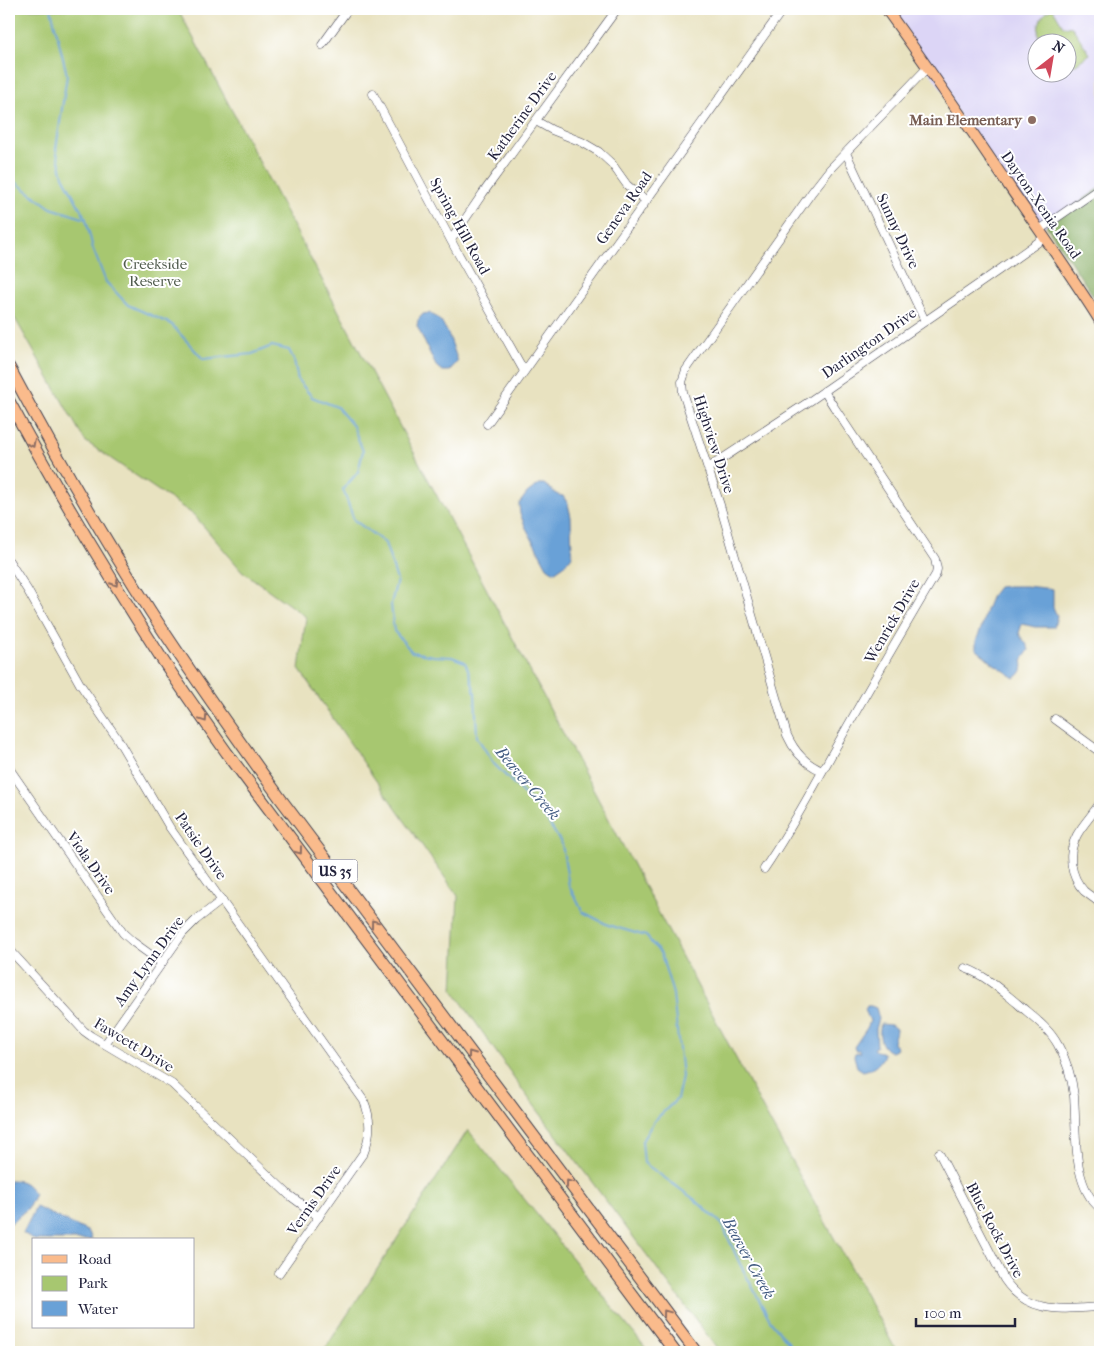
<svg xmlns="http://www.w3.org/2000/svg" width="1109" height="1361" font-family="'IM FELL French Canon',serif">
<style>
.built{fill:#dcd5f6;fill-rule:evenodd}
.green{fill:#a7c770;stroke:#647456}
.forest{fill:#85ac62;stroke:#54674e}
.water{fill:#69a1d7;stroke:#466289}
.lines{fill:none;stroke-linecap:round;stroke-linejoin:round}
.stream{stroke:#69a1d7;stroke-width:2}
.minor-casing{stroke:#403f4f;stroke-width:9}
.major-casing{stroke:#403f4f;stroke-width:12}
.highway-casing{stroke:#403f4f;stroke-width:13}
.minor{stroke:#fff;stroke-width:8}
.major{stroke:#fabb8c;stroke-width:10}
.highway{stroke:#fabb8c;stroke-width:11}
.oneway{stroke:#8e6e64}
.education-dot{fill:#8d6e63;stroke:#fff;stroke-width:2}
.labels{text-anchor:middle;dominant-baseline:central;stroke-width:4;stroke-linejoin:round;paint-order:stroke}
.shield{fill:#fff;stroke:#646476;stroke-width:1}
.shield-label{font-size:14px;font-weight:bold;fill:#22223b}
.street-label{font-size:15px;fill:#22223b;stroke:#fff}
.education-label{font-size:15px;font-weight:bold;fill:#785e54;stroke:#fff;text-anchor:end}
.park-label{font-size:15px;fill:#515c4e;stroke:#fff}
.water-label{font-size:16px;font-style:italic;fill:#425b81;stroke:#fff}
</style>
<rect width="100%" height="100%" fill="#fff"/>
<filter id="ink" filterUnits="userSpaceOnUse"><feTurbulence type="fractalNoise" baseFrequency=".02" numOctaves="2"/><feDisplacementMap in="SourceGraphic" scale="10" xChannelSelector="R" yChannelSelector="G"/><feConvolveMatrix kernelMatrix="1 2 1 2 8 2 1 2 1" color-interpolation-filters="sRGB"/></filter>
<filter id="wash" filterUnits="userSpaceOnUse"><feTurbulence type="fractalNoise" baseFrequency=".0096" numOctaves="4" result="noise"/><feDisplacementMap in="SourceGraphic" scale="20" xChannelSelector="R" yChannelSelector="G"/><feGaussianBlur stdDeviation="1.12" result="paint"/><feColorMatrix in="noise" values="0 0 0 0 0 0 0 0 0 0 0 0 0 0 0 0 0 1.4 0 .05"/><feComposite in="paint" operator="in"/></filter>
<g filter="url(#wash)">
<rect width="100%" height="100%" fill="#e8e2c0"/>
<path class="built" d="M 886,9 L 1100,9 L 1100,188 L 1039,230 ZM 1036,42 L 1066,42 L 1066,72 L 1036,72 Z"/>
<g class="green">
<path d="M 9,9 L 178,9 L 764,1111 L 897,1352 L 720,1352 L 524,1092 L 453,990 L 458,896 L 372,775 L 299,669 L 306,617 L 242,571 L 194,515 L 85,441 L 9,308 Z"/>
<path d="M 1052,9 L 1053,9 L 1063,26 L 1072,27 L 1090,54 L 1067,70 L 1066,42 L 1039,42 C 1037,28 1038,16 1052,9 Z"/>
<path d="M 468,1130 L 649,1352 L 323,1352 Z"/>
</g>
<path class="forest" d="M 1100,188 L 1100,306 L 1046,225 Z"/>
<g class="water">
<path d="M 429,313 C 448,321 451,344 458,361 L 449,371 L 442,371 L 436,366 L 417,326 L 418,320 L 423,314 Z"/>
<path d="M 539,484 L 544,484 L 558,495 L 563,496 L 568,504 L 571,517 L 572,556 L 564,565 L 554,572 L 547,567 L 526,528 L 520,514 L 519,504 L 527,493 Z"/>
<path d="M 1008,586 L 1026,586 L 1053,589 L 1053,607 L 1057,616 L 1054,627 L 1035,627 L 1022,624 L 1019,633 C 1022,641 1027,642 1029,650 L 1022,660 C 1024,669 1022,673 1015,678 L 994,664 L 976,649 L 976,641 L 982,626 L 986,610 L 992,595 L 998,587 Z"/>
<path d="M 867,1006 L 871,1006 L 876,1008 L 879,1019 L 876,1029 L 877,1047 L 874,1048 L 876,1051 L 881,1052 L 884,1054 C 881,1064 873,1069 863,1071 L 857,1067 L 854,1056 L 855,1053 L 861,1052 L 860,1050 L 855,1050 L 854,1047 L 867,1028 L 870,1021 L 865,1010 Z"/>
<path d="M 881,1024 L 891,1025 L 896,1029 C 896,1034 893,1038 893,1044 L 897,1047 L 896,1050 L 892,1052 C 880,1049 878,1034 881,1024 Z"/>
<path d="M 9,1180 C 24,1180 26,1183 35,1194 L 28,1208 L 10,1224 L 9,1223 Z"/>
<path d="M 36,1207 L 89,1232 L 92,1240 L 35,1240 L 23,1233 Z"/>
</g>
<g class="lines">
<g class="stream">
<path d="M 51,9 L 67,75 L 56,149 L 63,176 L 86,219 L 93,249 L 106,282 L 128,305 L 171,324 L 203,359 L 252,354 L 272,346 L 289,350 L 294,360 L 298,380 L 312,397 L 337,407 L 353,426 L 363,451 L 358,472 L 343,489 L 354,520 L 385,543 L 397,580 L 391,604 L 394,631 L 412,652 L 433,656 L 452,657 L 465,662 L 469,672 L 475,693 L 477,737 L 494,764 L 541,811 L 562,844 L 569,886 L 583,912 L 608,925 L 646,936 L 661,954 L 673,994 L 682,1076 L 677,1099 L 654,1121 L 642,1141 L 644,1163 L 694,1199 L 722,1224 L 740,1264 L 770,1320 L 796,1352"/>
<path d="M 9,176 L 14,181 L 51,208 L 86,219"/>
</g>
</g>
</g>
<g filter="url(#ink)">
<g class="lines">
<defs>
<g id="minor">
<path d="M 322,45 L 348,9"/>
<path d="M 373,94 L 455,248 L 524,371"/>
<path d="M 536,121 L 552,130 L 582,142 L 599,152 L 612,164 L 627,185 L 646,201"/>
<path d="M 846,153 L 925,321"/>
<path d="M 1039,230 L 1100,188"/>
<path d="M 451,240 L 483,193 L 617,9"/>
<path d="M 487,424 L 514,386 L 783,9"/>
<path d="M 708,468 L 810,401 L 999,270 L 1044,238"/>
<path d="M 9,561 L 28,591 L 80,684 L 117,738 L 170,828 L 364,1101 C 371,1118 371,1135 364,1152 L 279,1273"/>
<path d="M 1055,719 L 1100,752"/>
<path d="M 9,768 L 123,933 L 133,942 L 162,963"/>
<path d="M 822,771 C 806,764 794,751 787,735 L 720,505 L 683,393 L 682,382 L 686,370 L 812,192 L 830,169 L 928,67"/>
<path d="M 1100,803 C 1093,814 1083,824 1077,835 C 1067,853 1070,876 1084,891 C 1089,895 1095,899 1100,903"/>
<path d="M 764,869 C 793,827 816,782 841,738 C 872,683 904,628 936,574 L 937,569 L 935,559 L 834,407 L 824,391"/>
<path d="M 9,949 L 84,1031 L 91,1036 L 172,1084 L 289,1195 L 319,1217"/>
<path d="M 965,968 C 985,975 1002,991 1018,1004 C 1033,1017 1049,1028 1058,1045 C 1067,1061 1072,1079 1074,1096 C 1077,1130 1071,1185 1100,1208"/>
<path d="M 105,1044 L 183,933 L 196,920 L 222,900"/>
<path d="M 939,1153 L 1004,1279 C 1028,1315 1062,1309 1100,1307"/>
</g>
<path id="major" d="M 886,9 C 929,68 970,129 1011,189 C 1041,233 1072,276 1100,321"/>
<g id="highway">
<path d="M 9,367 C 53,450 100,532 151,612 C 192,675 236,737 280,798 L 696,1352"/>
<path d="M 9,401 C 56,489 108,575 162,659 C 183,691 205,722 227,753 L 675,1352"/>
</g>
</defs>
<use href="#minor" class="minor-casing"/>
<use href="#major" class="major-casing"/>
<use href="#highway" class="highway-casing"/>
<use href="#minor" class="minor"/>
<use href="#major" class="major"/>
<use href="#highway" class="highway"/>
</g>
<defs><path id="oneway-chevron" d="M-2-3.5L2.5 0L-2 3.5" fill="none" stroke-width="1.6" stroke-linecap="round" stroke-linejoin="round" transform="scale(1.25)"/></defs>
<g class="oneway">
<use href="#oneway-chevron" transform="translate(32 444) rotate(62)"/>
<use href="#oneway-chevron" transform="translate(115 583) rotate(58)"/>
<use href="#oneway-chevron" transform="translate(204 719) rotate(56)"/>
<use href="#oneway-chevron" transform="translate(299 851) rotate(53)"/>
<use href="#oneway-chevron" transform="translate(374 923) rotate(-127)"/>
<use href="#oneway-chevron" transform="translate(471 1054) rotate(-126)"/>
<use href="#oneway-chevron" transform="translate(569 1183) rotate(-127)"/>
<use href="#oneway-chevron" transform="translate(666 1313) rotate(-127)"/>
</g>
</g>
<circle class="education-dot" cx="1032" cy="120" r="5"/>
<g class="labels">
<rect class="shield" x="312.5" y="859.5" width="45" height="23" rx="4"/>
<g class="shield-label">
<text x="335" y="871">US 35</text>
</g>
<g class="street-label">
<text transform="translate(522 116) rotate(-54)">Katherine Drive</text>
<text transform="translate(1041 205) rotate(55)">Dayton-Xenia Road</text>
<text transform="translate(624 208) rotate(-55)">Geneva Road</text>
<text transform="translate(460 226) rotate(61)">Spring Hill Road</text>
<text transform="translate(898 231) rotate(65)">Sunny Drive</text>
<text transform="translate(869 343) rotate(-35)">Darlington Drive</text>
<text transform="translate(714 444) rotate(72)">Highview Drive</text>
<text transform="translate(892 621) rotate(-60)">Wenrick Drive</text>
<text transform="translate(201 846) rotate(55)">Patsie Drive</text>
<text transform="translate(91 863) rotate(55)">Viola Drive</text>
<text transform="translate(149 961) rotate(-54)">Amy Lynn Drive</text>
<text transform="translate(134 1045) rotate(31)">Fawcett Drive</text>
<text transform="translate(314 1200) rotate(-55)">Vernis Drive</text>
<text transform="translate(995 1230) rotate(62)">Blue Rock Drive</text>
</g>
<g class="education-label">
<text x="1022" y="120">Main Elementary</text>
</g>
<g class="park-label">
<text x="155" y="264">Creekside<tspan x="155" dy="17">Reserve</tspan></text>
</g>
<g class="water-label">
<text transform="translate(528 783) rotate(50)">Beaver Creek</text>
<text transform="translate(749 1258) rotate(61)">Beaver Creek</text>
</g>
</g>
<rect width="1109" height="1361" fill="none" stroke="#fff" stroke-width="30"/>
<rect x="32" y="1238" width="162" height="90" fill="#ffffff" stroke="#a7a7b1"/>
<rect x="42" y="1255" width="25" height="8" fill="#fabb8c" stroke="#a7a7b1"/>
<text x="78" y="1264" font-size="15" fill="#22223b">Road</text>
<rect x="42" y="1276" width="25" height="15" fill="#a7c770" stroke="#a7a7b1"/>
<text x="78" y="1288" font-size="15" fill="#22223b">Park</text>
<rect x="42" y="1301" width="25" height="15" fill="#69a1d7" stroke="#a7a7b1"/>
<text x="78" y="1314" font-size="15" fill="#22223b">Water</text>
<g transform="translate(1052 58) rotate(31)"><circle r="24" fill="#ffffff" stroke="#a7a7b1"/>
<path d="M0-4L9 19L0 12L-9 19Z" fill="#d1495b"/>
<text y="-8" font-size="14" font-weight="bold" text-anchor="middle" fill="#22223b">N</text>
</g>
<path d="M916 1318v8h99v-8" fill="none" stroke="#22223b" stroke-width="2.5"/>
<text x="924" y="1318" font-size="15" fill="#22223b" stroke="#ffffff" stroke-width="4" paint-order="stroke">100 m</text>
</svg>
